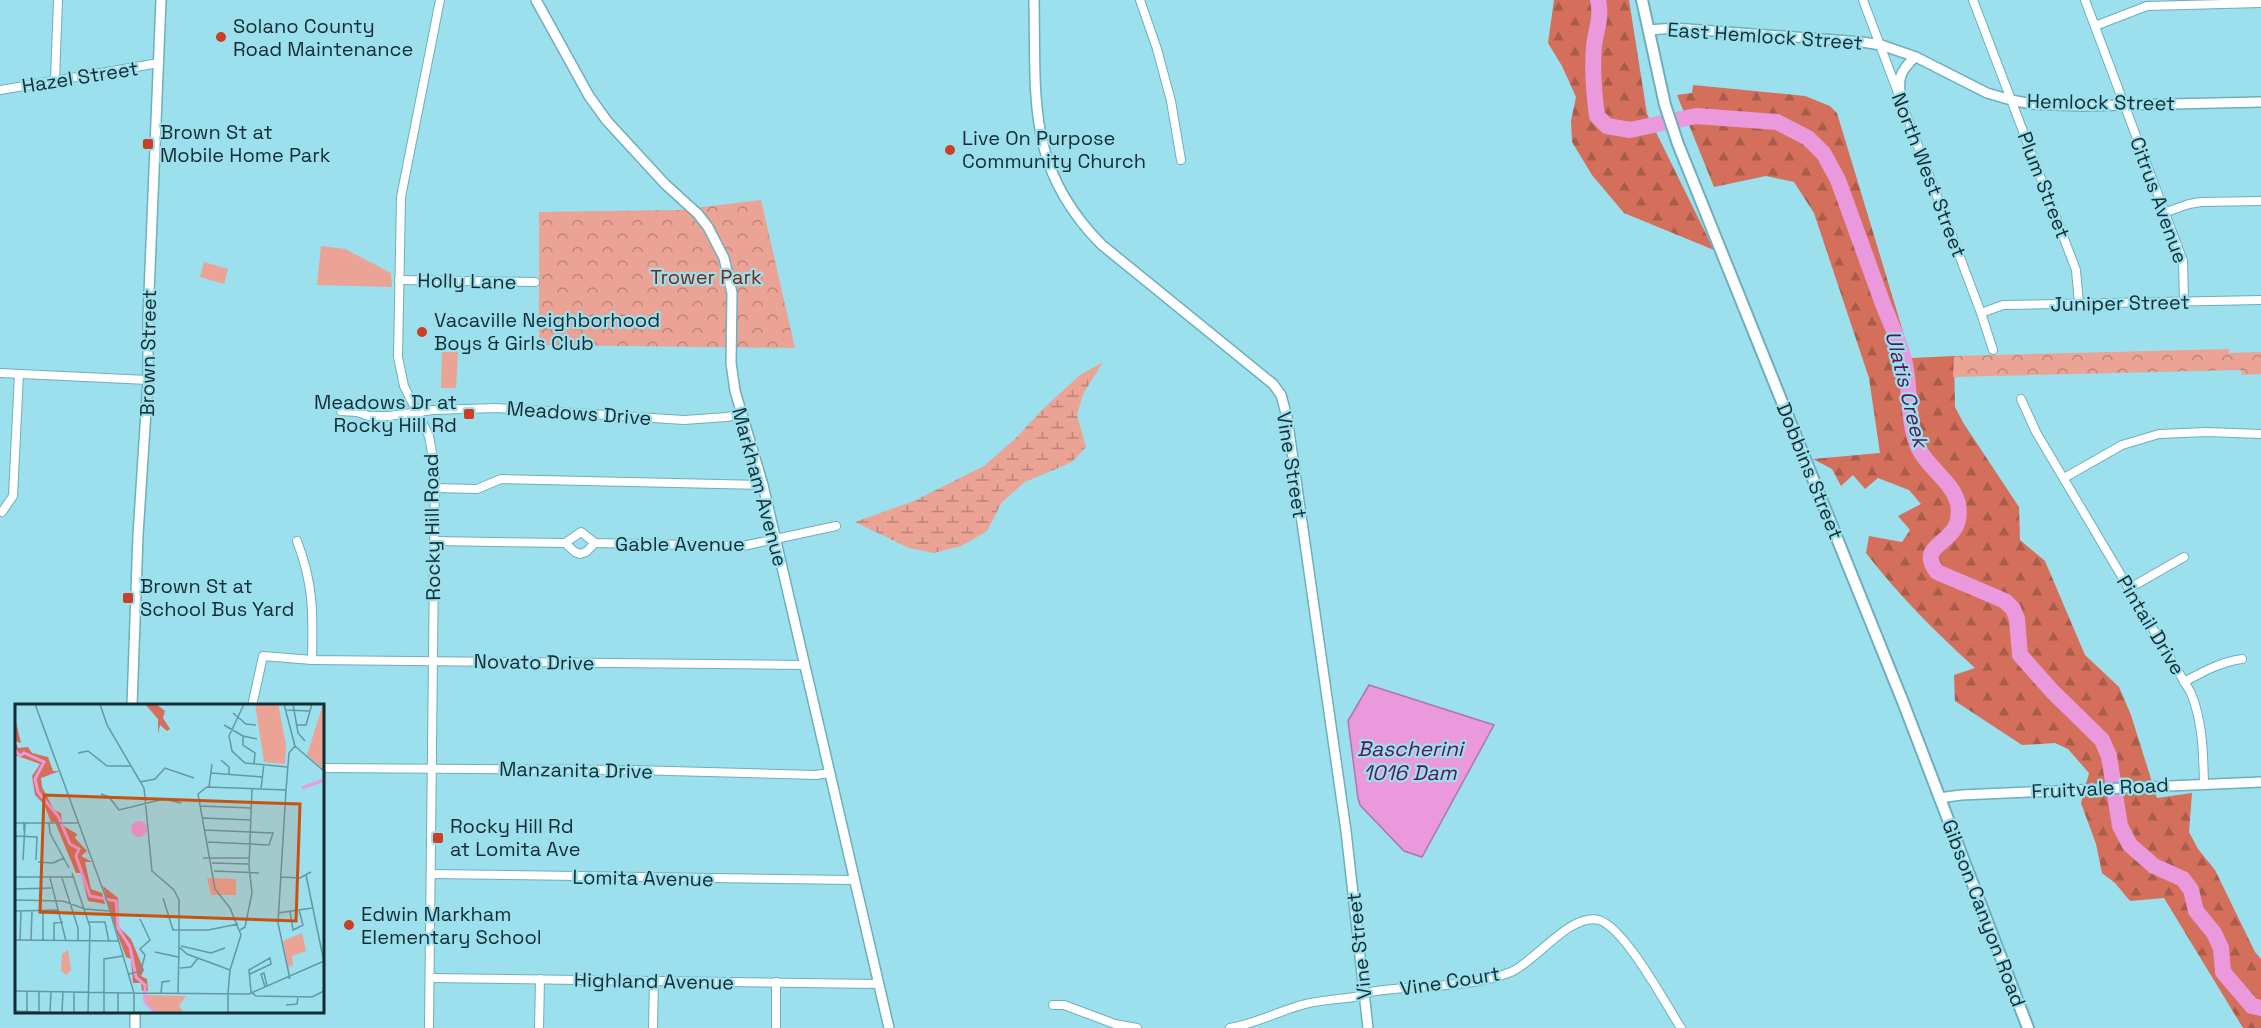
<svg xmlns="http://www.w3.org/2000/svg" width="2261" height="1028" font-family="'Space Grotesk',sans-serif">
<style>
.forest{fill:url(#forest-firs)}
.wetland{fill:url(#wetland-marsh)}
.park{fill:url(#park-crowns)}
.garden{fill:#eaa394}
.water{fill:#eb99dd;stroke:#aa79aa;stroke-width:1.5}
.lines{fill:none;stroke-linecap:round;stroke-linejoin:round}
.river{stroke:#eb99dd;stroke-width:16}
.minor-casing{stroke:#6dafbd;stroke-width:10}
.tertiary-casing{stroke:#6dafbd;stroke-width:12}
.secondary-casing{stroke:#6dafbd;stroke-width:14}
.minor{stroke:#fff;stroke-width:8}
.tertiary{stroke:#fff;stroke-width:9}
.secondary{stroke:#fff;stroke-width:10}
.poi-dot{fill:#ca3f25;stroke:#9cdfed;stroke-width:2}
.labels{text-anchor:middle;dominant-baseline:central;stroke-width:4.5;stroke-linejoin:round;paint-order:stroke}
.poi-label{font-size:20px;fill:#112d33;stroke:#9cdfed;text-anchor:start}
.street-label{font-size:20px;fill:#112d33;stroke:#9cdfed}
.park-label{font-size:20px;fill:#7f2412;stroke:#9cdfed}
.water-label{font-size:21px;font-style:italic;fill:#5b1353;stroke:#9cdfed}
.inset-river{fill:none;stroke:#eb99dd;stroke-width:3}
.inset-road{fill:none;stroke:#6498a3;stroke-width:1.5}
.view{fill:#c85212;fill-opacity:0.15;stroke:#c85212;stroke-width:3}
.inset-edge{fill:none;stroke:#112d33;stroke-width:3}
</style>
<defs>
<pattern id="forest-firs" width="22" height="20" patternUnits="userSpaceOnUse" patternTransform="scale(1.5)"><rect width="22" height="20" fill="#d36f5a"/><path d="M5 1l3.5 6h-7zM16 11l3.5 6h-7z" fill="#aa5c4b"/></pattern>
<pattern id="wetland-marsh" width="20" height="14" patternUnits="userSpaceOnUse" patternTransform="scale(1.5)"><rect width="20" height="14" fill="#eaa394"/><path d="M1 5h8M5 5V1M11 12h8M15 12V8" fill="none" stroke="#bc8579"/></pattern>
<pattern id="park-crowns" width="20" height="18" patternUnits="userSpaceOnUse" patternTransform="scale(1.5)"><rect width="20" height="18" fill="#eaa394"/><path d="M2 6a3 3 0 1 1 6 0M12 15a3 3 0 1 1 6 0" fill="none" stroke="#bc8579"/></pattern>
</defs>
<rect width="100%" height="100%" fill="#9cdfed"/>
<g class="forest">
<path d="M 1554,0 L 1629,0 L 1647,114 L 1714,250 L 1624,213 L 1592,175 L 1572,142 L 1571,121 L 1576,97 L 1562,66 L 1548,43 Z"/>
<path d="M 1693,85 L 1805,96 L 1830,106 L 1837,113 L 1911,358 L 1954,356 L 1955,407 L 1964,424 L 2019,507 L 2020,540 L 2045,561 L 2085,655 L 2119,687 L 2131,715 L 2157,798 L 2192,793 L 2189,832 L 2198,849 L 2215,870 L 2255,952 L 2261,959 L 2261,1028 L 2243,1028 L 2164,898 L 2130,901 L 2115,883 L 2102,873 L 2096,844 L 2081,803 L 2089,773 L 2068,749 L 2055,743 L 2022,745 L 1955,701 L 1954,675 L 1975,668 C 1936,632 1899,596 1866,553 L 1869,536 L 1902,542 L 1910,530 L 1898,516 L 1921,504 L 1909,490 L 1878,478 L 1865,489 L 1853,475 L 1841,486 L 1832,469 L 1813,459 L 1880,453 L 1869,378 L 1814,213 L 1794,182 L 1766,176 L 1714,187 L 1677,95 L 1692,93 Z"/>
</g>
<path class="wetland" d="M 1103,362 L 1083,394 L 1077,415 L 1086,447 L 1072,462 L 1025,482 L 1002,502 L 987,531 L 961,546 L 934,553 L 909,548 L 855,522 L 914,501 L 984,466 L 1015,439 L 1042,410 L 1080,375 Z"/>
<g class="park">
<path d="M 761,200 L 795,348 L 539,345 L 539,212 L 679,210 Z"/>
<path d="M 2229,349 L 2229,353 L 2261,352 L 2261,374 L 2242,375 L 2241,370 L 1953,377 L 1954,356 Z"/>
</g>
<g class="garden">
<path d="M 321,246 L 345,249 L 391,273 L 392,287 L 317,285 Z"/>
<path d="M 204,262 L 228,269 L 224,284 L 200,277 Z"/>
<rect x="558" y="310" width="16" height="25"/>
<path d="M 442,352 L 458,352 L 456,388 L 441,388 Z"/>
</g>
<path class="water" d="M 1369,685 L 1494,725 L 1422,857 L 1404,851 L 1360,805 L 1358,798 L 1348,721 Z"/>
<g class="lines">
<path class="river" d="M 1598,0 C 1602,18 1596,29 1594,46 C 1592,69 1594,94 1597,116 L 1607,126 L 1630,130 L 1696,116 L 1777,122 L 1808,138 L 1824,154 L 1838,180 C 1853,221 1868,262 1883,304 C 1890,323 1901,344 1905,364 C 1911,392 1907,422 1919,449 C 1929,469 1953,482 1958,504 C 1966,547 1913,540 1937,572 L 2005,601 L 2013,609 L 2017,619 L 2020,655 L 2052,691 L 2102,740 L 2109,756 L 2120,826 L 2130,845 L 2154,866 L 2183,879 L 2191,890 L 2196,911 L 2214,933 L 2221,948 L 2223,972 L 2252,1006 L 2261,1008"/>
<defs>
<g id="minor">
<path d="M 1140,0 L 1157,49 L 1171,101 L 1181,160"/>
<path d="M 1863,0 L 1981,313 L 1993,350"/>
<path d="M 1973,0 L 2076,270 L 2079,304"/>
<path d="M 2085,0 L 2183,261 L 2184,301"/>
<path d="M 2095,26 L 2147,6 L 2261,3"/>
<path d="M 55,80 L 58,0"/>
<path d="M 0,90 L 159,63"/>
<path d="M 2166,212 L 2189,204 L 2201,202 L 2261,201"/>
<path d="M 399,280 L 535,282"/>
<path d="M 1981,313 L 2003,305 L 2261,300"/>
<path d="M 0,373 L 148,380"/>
<path d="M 2021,399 L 2036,432 L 2191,693 C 2203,723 2203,752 2204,783"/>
<path d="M 341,411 L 357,412 L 369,416 L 389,416 L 433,410 L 496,408 L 684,420 L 727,417 L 741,414"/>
<path d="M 2064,478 L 2122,445 L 2159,434 L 2207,432 L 2261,434"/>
<path d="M 435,488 L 477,489 L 501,479 L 763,485"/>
<path d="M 2,512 L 13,496 L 19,374"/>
<path d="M 297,541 C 314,585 313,614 312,660"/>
<path d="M 434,541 L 565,543 L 575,552 L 580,554 L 586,552 L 595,543"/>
<path d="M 565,543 L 581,532 L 595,543 L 743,546 L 836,526"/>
<path d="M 2128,589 L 2184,557"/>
<path d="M 2184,682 C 2203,672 2220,662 2242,659"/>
<path d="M 252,706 L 263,656 L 312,660 L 805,665"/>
<path d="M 322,768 L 632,770 L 816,775 L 830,773"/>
<path d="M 431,874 L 854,880"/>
<path d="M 430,978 L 879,984"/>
<path d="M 1053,1005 L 1064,1005 L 1115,1024 L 1137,1028"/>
<path d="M 429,1028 L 435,470 L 429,436 L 404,386 L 398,357 L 401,197 L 440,0"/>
<path d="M 539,1028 L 540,979"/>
<path d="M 653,1028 L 654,980"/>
<path d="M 776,1028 L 776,982"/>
<path d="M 1230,1028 C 1253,1024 1273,1014 1295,1007 C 1314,1000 1334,1000 1354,997 C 1361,996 1368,992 1376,991 C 1417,985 1471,988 1511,972 C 1536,961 1571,912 1599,920 C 1625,928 1665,1003 1681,1028"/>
</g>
<g id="tertiary">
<path d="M 536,0 L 589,96 L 607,121 L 665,184 L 698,214 L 708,227 L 724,258 L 732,293 L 731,363 L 735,391 L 763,485 L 889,1028"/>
<path d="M 1034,0 C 1036,99 1026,169 1102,245 L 1273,384 L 1281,395 L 1287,417 L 1346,831 L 1368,1028"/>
<path d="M 1649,30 L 1674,28 L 1862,42 L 1881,45 L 1916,57 L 1987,93 L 2011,100 L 2032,104 L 2081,106 L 2261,102"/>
<path d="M 1901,102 C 1898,79 1898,73 1915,57"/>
<path d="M 132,706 L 138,535 L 148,380 L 148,318 L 161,0"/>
<path d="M 1939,798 L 1961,795 L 2261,782"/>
<path d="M 135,1028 L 135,1012"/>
</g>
<path id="secondary" d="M 1642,0 L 1665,105 L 1678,144 L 1903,702 L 2028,1028"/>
</defs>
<use href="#minor" class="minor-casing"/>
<use href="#tertiary" class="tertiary-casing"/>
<use href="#secondary" class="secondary-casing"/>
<use href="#minor" class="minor"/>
<use href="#tertiary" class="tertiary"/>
<use href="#secondary" class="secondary"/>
</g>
<g class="poi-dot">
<circle cx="221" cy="37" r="6"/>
<rect x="142" y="138" width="12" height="12" rx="3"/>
<circle cx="950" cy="150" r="6"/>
<circle cx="422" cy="332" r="6"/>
<rect x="463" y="408" width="12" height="12" rx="3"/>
<rect x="122" y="592" width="12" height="12" rx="3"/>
<rect x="432" y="832" width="12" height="12" rx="3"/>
<circle cx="349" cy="925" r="6"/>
</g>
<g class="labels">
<g class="poi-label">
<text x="233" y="26">Solano County<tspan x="233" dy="23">Road Maintenance</tspan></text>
<text x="160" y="132">Brown St at<tspan x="160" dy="23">Mobile Home Park</tspan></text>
<text x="962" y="138">Live On Purpose<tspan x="962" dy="23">Community Church</tspan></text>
<text x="434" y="320">Vacaville Neighborhood<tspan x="434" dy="23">Boys &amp; Girls Club</tspan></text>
<text x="457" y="402" text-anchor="end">Meadows Dr at<tspan x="457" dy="23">Rocky Hill Rd</tspan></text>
<text x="140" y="586">Brown St at<tspan x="140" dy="23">School Bus Yard</tspan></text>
<text x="450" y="826">Rocky Hill Rd<tspan x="450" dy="23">at Lomita Ave</tspan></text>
<text x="361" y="914">Edwin Markham<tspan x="361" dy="23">Elementary School</tspan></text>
</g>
<g class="street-label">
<text transform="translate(1765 36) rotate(4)">East Hemlock Street</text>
<text transform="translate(80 77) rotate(-9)">Hazel Street</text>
<text transform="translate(2101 102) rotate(1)">Hemlock Street</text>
<text transform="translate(1929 175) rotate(69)">North West Street</text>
<text transform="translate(2044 185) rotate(69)">Plum Street</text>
<text transform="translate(2159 200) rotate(70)">Citrus Avenue</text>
<text transform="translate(467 281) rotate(1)">Holly Lane</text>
<text transform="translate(2120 303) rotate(-1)">Juniper Street</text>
<text transform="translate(148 353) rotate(-89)">Brown Street</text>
<text transform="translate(579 413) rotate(4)">Meadows Drive</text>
<text transform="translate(1292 465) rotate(81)">Vine Street</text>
<text transform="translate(1810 471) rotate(68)">Dobbins Street</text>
<text transform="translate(760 487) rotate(75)">Markham Avenue</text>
<text transform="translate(432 527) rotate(-91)">Rocky Hill Road</text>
<text x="680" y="544">Gable Avenue</text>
<text transform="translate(2151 625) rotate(59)">Pintail Drive</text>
<text transform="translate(534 662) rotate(1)">Novato Drive</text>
<text transform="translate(576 770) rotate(1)">Manzanita Drive</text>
<text transform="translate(2100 788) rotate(-3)">Fruitvale Road</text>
<text transform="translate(643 878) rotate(1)">Lomita Avenue</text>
<text transform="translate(1984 913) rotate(69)">Gibson Canyon Road</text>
<text transform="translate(1359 946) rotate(-96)">Vine Street</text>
<text transform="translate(654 981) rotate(1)">Highland Avenue</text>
<text transform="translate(1450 981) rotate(-9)">Vine Court</text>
</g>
<g class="park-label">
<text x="706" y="277">Trower Park</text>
</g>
<g class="water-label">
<text transform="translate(1907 389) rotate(76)">Ulatis Creek</text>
<text x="1410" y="748">Bascherini<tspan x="1410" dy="24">1016 Dam</tspan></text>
</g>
</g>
<g transform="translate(15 704)">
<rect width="309" height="309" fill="#9cdfed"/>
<path d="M 240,0 L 263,0 L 271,41 L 270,60 L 249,58 ZM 287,229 L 291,247 L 277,252 L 278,261 L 273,263 L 268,237 Z" fill="#eaa394"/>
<path d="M 130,0 L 141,0 L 150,7 L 148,14 L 155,25 L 152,27 L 145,21 L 143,30 L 143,15 ZM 0,14 L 6,39 L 0,37 L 3,44 L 13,43 L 17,49 L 33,53 L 38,67 L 45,67 L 26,74 L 27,83 L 39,106 L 46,109 L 47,121 L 62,130 L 60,134 L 72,147 L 66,152 L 77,158 L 70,158 L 76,185 L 87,189 L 90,200 L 73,197 L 66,169 L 61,169 L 40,118 L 36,118 L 29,100 L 20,91 L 17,72 L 25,60 L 0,51 ZM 88,182 L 103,194 L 104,223 L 116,235 L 129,266 L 126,272 L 132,275 L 133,287 L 127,287 L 126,279 L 118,279 L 116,255 L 111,253 L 102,229 Z" fill="#d36f5a"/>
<path d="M 308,0 L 309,0 L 309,65 L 292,51 ZM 192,174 L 221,175 L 221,191 L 196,191 ZM 128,291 L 171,292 L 164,302 L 169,309 L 140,309 L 129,298 Z" fill="#eaa394"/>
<path d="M 53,246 L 56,266 L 51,271 L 46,267 L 47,250 Z" fill="#eaa394"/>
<path d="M116 125a8 8 0 1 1 16 0a8 8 0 1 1-16 0Z" fill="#eb99dd"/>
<path class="inset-river" d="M 0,46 L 5,52 L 9,49 L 29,58 L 20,75 L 23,88 L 43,112 L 55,140 L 64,145 L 61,152 L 75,192 L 101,197 L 103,224 L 115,243 L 121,273 L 130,281 L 130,298 L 141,309M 287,84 L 309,76"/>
<path class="inset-road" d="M 20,0 L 91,194 L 119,289 L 119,309M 85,0 L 92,21 L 129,84 L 137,167 L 159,186 L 164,196 L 164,242M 229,0 L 214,32 L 217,47 L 230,59 L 272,63M 269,0 L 280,42M 278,0 L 283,29 L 290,37M 270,6 L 295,7M 218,9 L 231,20 L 241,21M 209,21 L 228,32 L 242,35M 281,21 L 291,21 L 297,0M 228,32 L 228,41 L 240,49 L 239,60M 63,49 L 73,47 L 92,62 L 116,62M 289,50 L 309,67M 206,56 L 214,63 L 214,71M 196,69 L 247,73M 125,78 L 140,75 L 150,64 L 179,74M 194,83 L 197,60M 246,85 L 249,60M 86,90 L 94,93 L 104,106 L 149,95 L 166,99M 185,102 L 236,104M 188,114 L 236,116M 0,119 L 63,119M 34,119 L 35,129 L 54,164M 190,126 L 258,129 L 254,141 L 193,138M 0,132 L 22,133 L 21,156M 188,154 L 234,154M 8,156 L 10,120 L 9,119 L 9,127M 23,158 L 38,159 L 49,154M 197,159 L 233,160M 199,167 L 244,169M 57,169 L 75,223 L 73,309M 291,171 L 309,258M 0,173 L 58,173M 266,173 L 285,174 L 296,168M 35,174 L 51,237M 47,174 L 63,224 L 63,237M 0,185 L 36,184M 148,194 L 158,226 L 193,226 L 223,220M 0,196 L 48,197 L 70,205 L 94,207M 0,207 L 44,206M 275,207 L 278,226 L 288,221 L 284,206M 263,209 L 297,204M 73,218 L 90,218 L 94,238M 225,226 L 230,223 L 237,189 L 234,162 L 237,85M 0,236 L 103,237M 5,237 L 6,207M 16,237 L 17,207M 28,237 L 28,208M 39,237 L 39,219 L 48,218M 163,242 L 172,250 L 215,266M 166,242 L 196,249 L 210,244M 140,248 L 163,253M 165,264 L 176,263 L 183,254M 114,270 L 126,267 L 130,251 L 125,245 L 135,236 L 125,215M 235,270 L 256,260 L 255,254 L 234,266 L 236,288 L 241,292 L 297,293 L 309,287M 275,275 L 263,219 L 271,86 L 274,49 L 280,42 L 289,50M 250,283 L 246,270 L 249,269 L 252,282M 0,287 L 118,289M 119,289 L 234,290 L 309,257M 213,289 L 215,266 L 226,231 L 215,204 L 200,185 L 183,90 L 192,83 L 271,86M 146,290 L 147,278 L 155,277M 163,290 L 164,244M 213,290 L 213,309M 271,301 L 282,300 L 283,293M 0,307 L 24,308M 12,308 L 12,287M 24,309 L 24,287M 35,309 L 36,287M 47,309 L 48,287M 59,309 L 59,288M 89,309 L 89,255 L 108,252M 103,309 L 103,288"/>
<path class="view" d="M 29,91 L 285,100 L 281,217 L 25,208 Z"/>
<rect width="309" height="309" class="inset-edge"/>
</g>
</svg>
